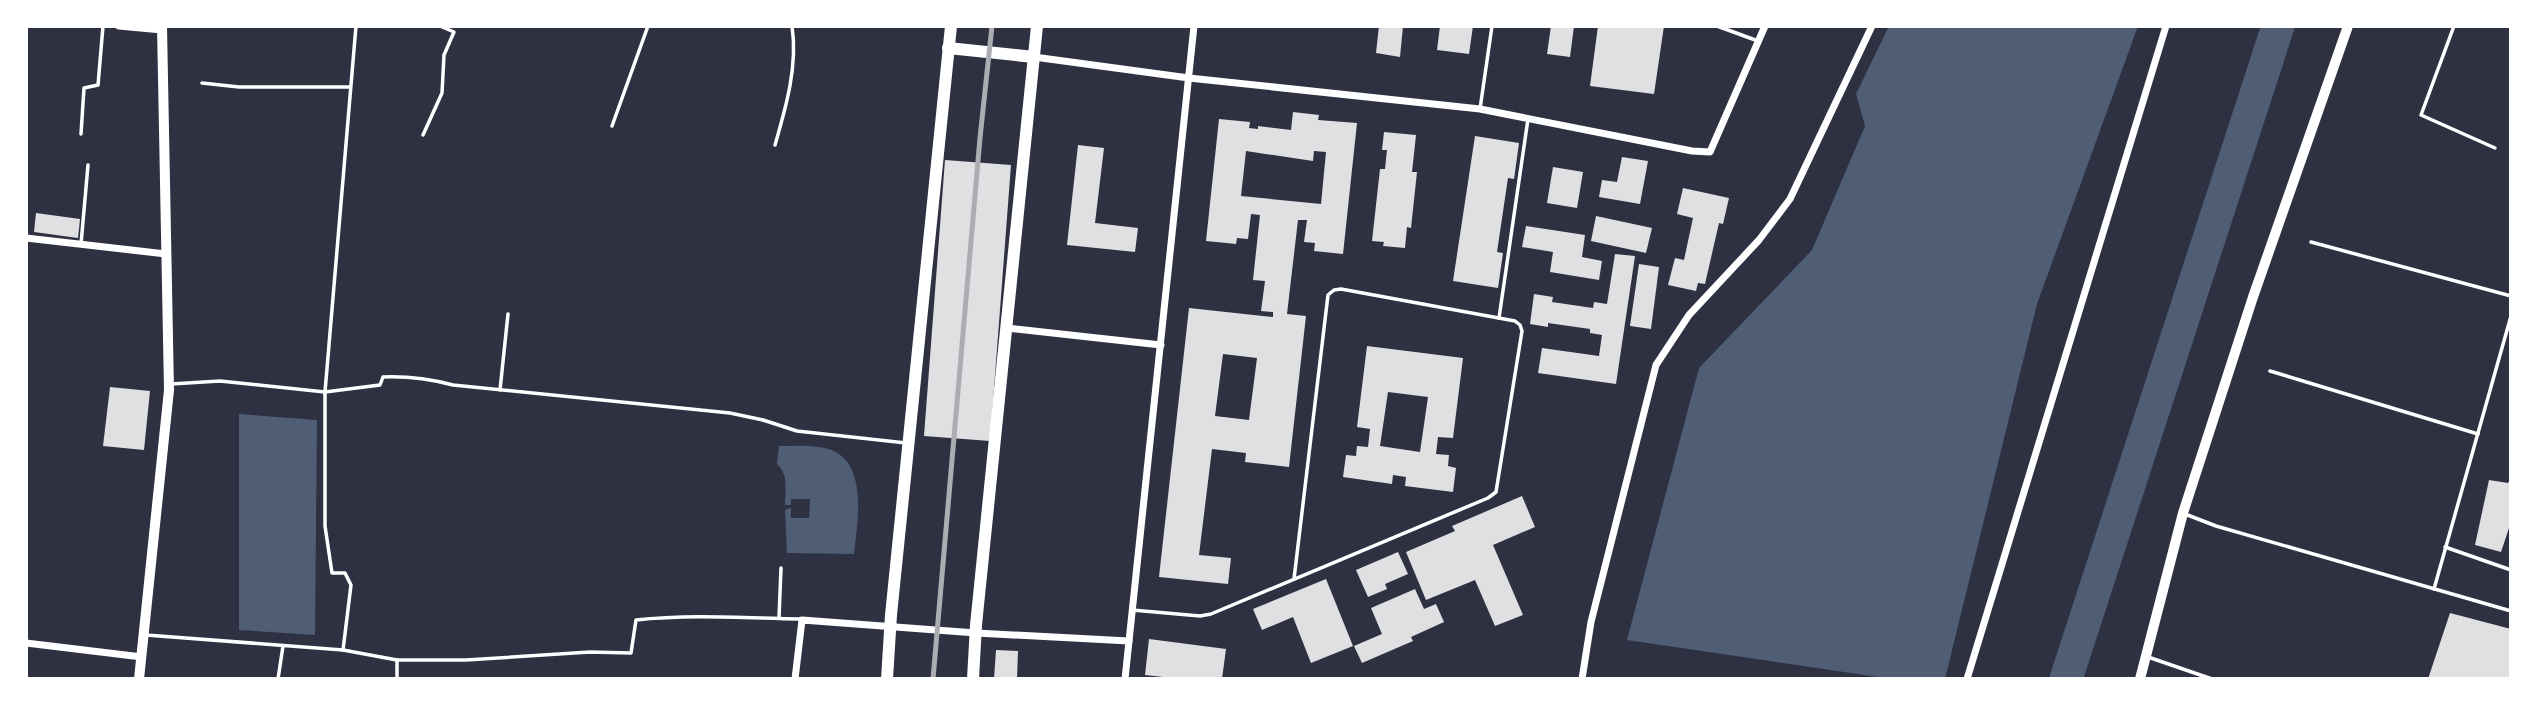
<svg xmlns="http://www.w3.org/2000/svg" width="2537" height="705" font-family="'Alegreya Sans',sans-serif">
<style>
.water{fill:#4f5d75}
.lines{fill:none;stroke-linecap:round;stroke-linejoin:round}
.river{stroke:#4f5d75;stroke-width:33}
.building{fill:#e0e0e3;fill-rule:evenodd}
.service{stroke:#fff;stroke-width:3.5}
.minor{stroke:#fff;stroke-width:7}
.tertiary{stroke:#fff;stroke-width:10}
.trunk{stroke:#fff;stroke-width:12}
.rail{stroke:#abadb3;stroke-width:5}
</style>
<rect width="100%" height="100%" fill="#2d3142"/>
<g class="water">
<path d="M 1889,26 L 2138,26 L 2037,304 L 1945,679 L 1891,679 L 1627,640 L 1699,368 L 1812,250 L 1865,126 L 1856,94 Z"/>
<path d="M 239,414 L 317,420 L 315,635 L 239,630 Z"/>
<path d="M 779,446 C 796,446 818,444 834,451 C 868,468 857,524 854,554 L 787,553 L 785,510 L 791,508 L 791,518 L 809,518 L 810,499 L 791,499 L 791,505 L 785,505 C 785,490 789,475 777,464 Z"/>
</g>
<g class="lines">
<path class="river" d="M 2066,679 L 2278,26"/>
</g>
<g class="building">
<path d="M 1379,26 L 1403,26 L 1400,57 L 1376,53 Z"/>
<path d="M 1440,26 L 1473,26 L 1469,54 L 1437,50 Z"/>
<path d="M 1551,26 L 1574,26 L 1570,57 L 1547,54 Z"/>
<path d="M 1598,26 L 1664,26 L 1654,94 L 1590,86 Z"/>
<path d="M 1293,112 L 1319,115 L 1318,120 L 1357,123 L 1343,254 L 1314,251 L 1315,243 L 1304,242 L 1307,220 L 1298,220 L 1287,314 L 1306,316 L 1289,467 L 1245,462 L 1246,453 L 1212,449 L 1199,555 L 1231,558 L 1228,584 L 1159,577 L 1189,308 L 1273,317 L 1273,312 L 1261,311 L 1265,281 L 1253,280 L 1260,215 L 1251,214 L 1248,239 L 1237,238 L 1236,244 L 1206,241 L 1219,119 L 1250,122 L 1249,128 L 1258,129 L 1258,126 L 1291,130 ZM 1246,151 L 1313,161 L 1314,151 L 1326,152 L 1321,204 L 1241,196 ZM 1223,354 L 1257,358 L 1249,420 L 1215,416 Z"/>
<path d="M 1384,132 L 1416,135 L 1412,172 L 1417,172 L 1411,228 L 1407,227 L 1405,248 L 1383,246 L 1384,242 L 1372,241 L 1380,169 L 1385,169 L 1387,150 L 1382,150 Z"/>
<path d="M 1475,136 L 1519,143 L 1514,179 L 1508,178 L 1497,252 L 1503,253 L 1498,288 L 1453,281 Z"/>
<path d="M 1078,145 L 1104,148 L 1095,223 L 1138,228 L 1135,252 L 1067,245 Z"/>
<path d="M 1622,157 L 1648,161 L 1640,204 L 1599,197 L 1602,180 L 1617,182 Z"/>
<path d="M 945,160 L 1011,165 L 990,441 L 924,436 Z"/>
<path d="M 1553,167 L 1583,172 L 1577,208 L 1547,203 Z"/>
<path d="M 1683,188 L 1729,198 L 1723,224 L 1719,223 L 1705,284 L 1698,283 L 1696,291 L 1668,285 L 1675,258 L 1684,260 L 1693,218 L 1677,214 Z"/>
<path d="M 36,213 L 80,219 L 78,238 L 34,232 Z"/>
<path d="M 1596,216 L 1652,228 L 1646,253 L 1591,241 Z"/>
<path d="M 1526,226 L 1585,235 L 1582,257 L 1602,261 L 1599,280 L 1550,272 L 1553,252 L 1522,247 Z"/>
<path d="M 1615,254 L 1635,256 L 1616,384 L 1538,373 L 1542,348 L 1599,356 L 1602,335 L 1590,333 L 1590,329 L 1548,323 L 1548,327 L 1530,324 L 1534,294 L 1553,297 L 1552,302 L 1593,308 L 1594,302 L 1607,304 Z"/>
<path d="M 1639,264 L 1659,267 L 1651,329 L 1630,326 Z"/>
<path d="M 1367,346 L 1463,358 L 1453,438 L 1438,437 L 1436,454 L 1449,455 L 1448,466 L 1456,468 L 1453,492 L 1405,486 L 1406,477 L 1393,475 L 1392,484 L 1343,477 L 1346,455 L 1356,456 L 1357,446 L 1368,447 L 1370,429 L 1357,427 ZM 1388,392 L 1428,397 L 1420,452 L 1380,446 Z"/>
<path d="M 110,387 L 150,391 L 144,450 L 103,446 Z"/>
<path d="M 2511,477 L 2511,522 L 2501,552 L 2475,545 L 2489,480 L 2508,483 Z"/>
<path d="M 1522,496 L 1535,527 L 1493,545 L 1523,615 L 1495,626 L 1475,580 L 1426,600 L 1406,552 L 1455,531 L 1452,526 Z"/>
<path d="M 1398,552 L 1408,574 L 1385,584 L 1387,589 L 1368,597 L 1356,570 Z"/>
<path d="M 1326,579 L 1353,646 L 1311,663 L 1293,617 L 1262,630 L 1253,609 Z"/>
<path d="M 1415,589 L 1424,609 L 1436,604 L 1444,622 L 1411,637 L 1413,641 L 1362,663 L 1354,646 L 1382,634 L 1371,608 Z"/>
<path d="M 2450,613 L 2511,629 L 2511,679 L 2428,679 Z"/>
<path d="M 1149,639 L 1226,649 L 1222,679 L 1163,679 L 1163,677 L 1145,675 Z"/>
<path d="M 996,650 L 1018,651 L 1017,679 L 994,679 Z"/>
</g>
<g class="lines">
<g class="service">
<path d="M 1717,26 L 1758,41"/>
<path d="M 2454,26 L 2421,115 L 2495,148"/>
<path d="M 202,83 L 239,87 L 349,87"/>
<path d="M 1480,109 L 1492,26"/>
<path d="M 612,126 L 648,26"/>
<path d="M 81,134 L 84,88 L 98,85 L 103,26"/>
<path d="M 423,135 L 442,93 L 444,55 L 454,32 L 440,26"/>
<path d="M 775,145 C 786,107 798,66 792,26"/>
<path d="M 2311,242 L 2511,296"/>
<path d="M 81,244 L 88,165"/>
<path d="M 1499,318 L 1528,119"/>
<path d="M 2270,371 L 2478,434"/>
<path d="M 171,384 L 220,381 L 325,392 L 380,385 L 383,377 C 407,376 430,379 453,385 L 730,413 L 763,420 L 797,431 L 906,443"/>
<path d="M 500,390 L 508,314"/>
<path d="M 2185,514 L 2216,526 L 2511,611"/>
<path d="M 2445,547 L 2511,570"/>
<path d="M 2434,589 L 2511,316"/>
<path d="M 1132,610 L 1200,616 L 1211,614 L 1488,498 L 1496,492 L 1522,331 L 1520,325 L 1515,321 L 1341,289 L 1334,290 L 1328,295 L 1294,579"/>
<path d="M 779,618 L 781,568"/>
<path d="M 146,635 L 343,650 L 397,660 L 466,660 L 590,652 L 631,653 L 636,620 C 691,614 745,618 800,619"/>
<path d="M 343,650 L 351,585 L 345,573 L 332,573 L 325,526 L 325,392 L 356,26"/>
<path d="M 2148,657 L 2212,679"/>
<path d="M 278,679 L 283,646"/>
<path d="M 397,679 L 397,660"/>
</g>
<g class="minor">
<path d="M 119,26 L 162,30"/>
<path d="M 1034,57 L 1189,78 L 1480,109 L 1692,151 L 1710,152 L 1765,26"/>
<path d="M 26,238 L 166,254"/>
<path d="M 1007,328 L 1161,345"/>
<path d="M 26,643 L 142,657"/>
<path d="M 795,679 L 802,620 L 976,633 L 1129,641"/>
<path d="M 1125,679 L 1194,26"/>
<path d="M 1582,679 L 1591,622 L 1656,365 L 1689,315 L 1759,240 L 1790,199 L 1872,26"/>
<path d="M 1967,679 L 2166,26"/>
</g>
<g class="tertiary">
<path d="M 139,679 L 169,390 L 162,26"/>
<path d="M 2140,679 L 2183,513 L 2253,297 L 2348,26"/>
</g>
<g class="trunk">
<path d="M 948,48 L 1034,57"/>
<path d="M 887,679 L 891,615 L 951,26"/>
<path d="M 973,679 L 976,625 L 1037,26"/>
</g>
<path class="rail" d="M 933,679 L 980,138 L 992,26"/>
</g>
<rect width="2537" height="705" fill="none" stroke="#ffffff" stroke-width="56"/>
</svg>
